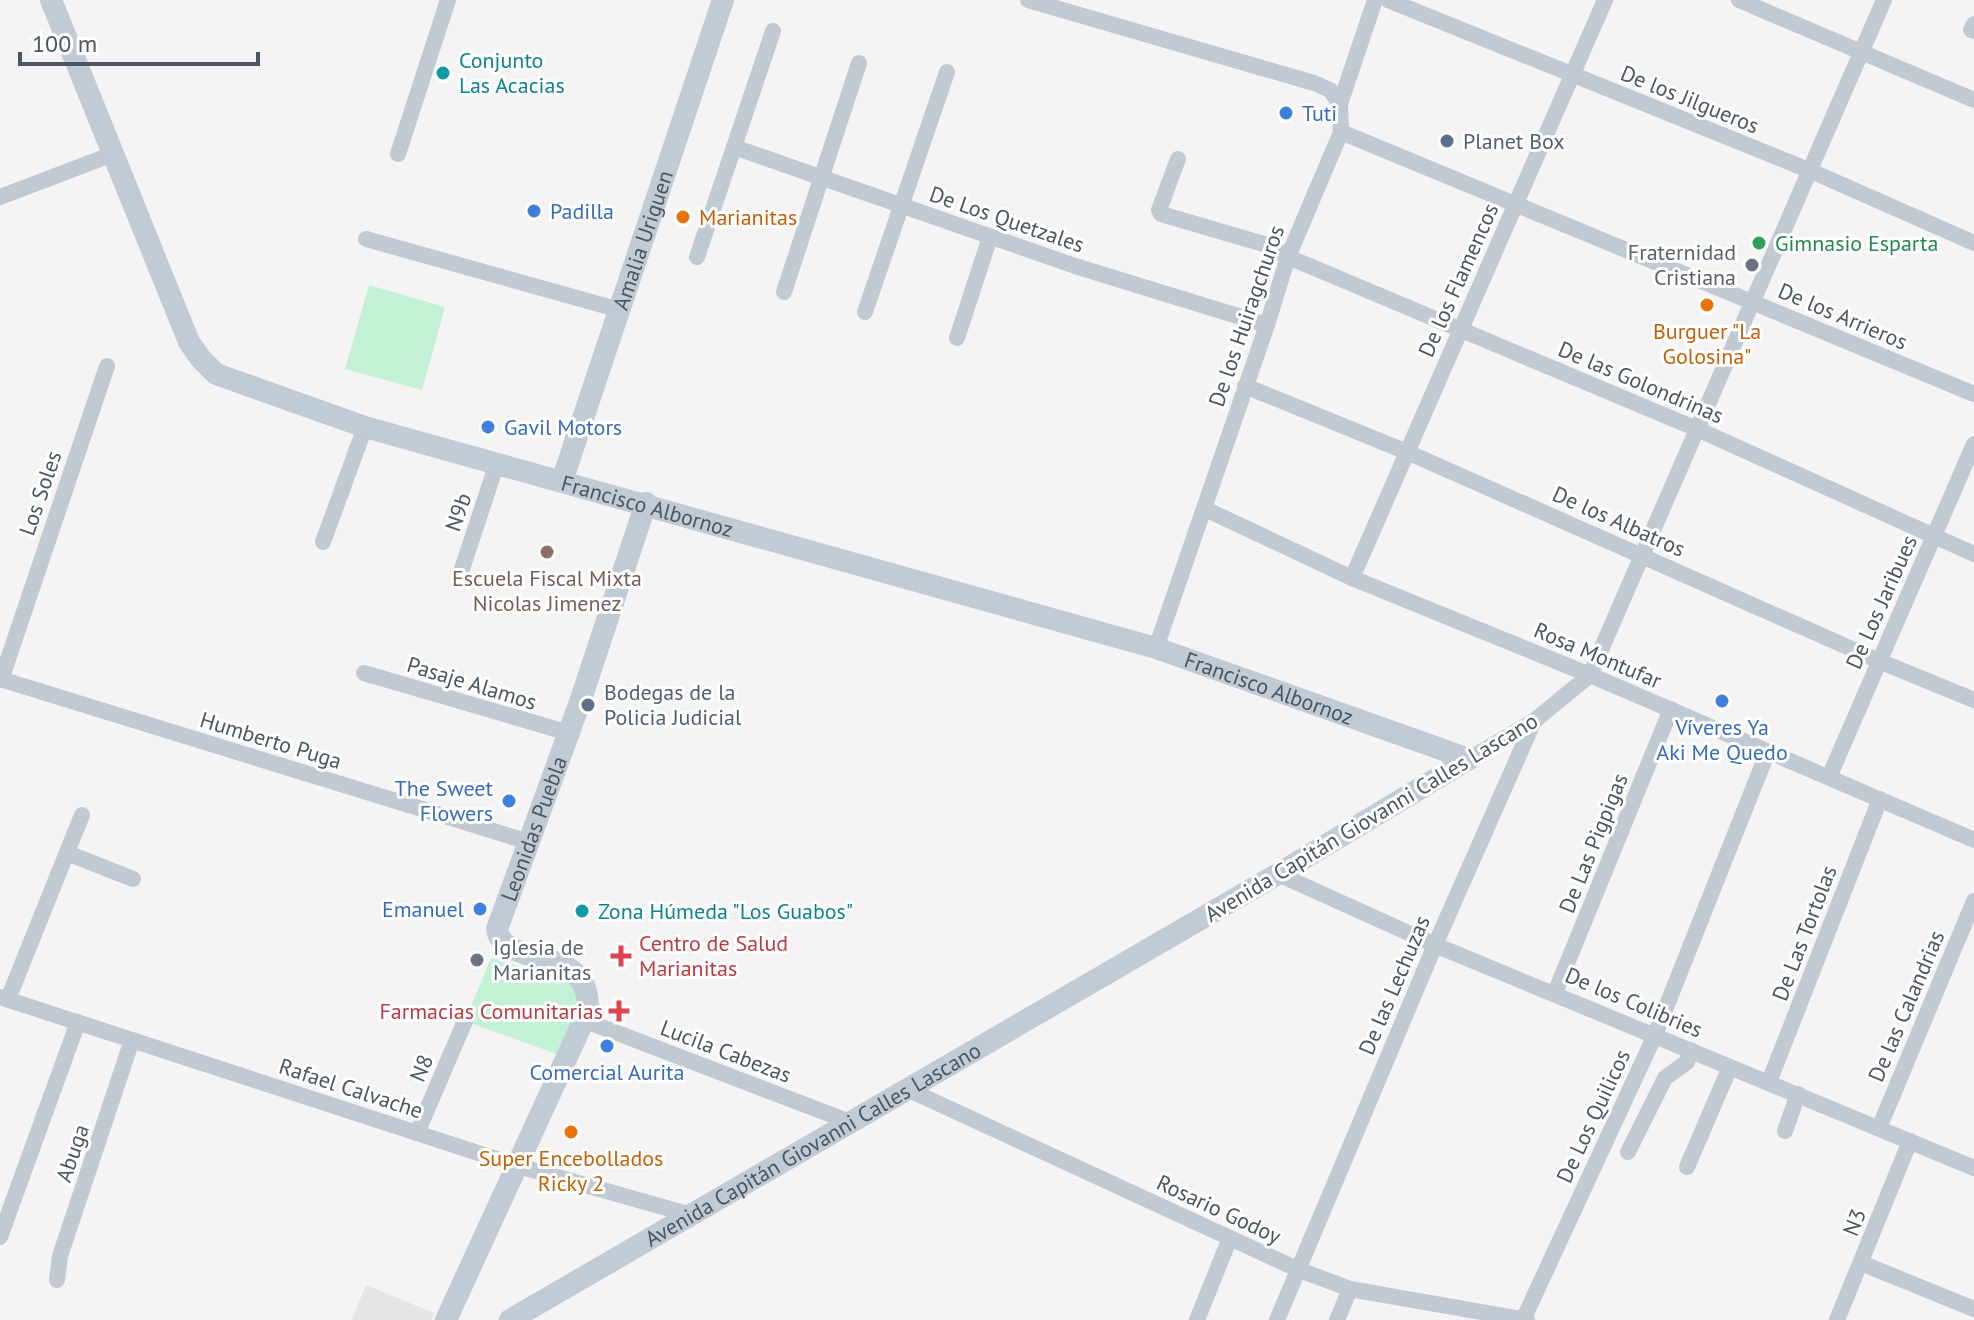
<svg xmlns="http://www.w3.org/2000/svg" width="1974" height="1320" font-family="'PT Sans',sans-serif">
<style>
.education{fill:#e6e4e5}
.green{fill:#c3f1d5}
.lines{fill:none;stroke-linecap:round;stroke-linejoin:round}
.street{stroke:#c1cad2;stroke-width:16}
.secondary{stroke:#c1cbd6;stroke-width:22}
.culture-dot{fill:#0f9aa8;stroke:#fff;stroke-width:3}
.shop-dot{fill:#3f7fe0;stroke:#fff;stroke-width:3}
.service-dot{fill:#5c6f8a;stroke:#fff;stroke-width:3}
.food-dot{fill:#e8710a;stroke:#fff;stroke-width:3}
.leisure-dot{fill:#2e9e5b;stroke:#fff;stroke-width:3}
.worship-dot{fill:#6b7280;stroke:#fff;stroke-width:3}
.education-dot{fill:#8d6e63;stroke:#fff;stroke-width:3}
.health-dot{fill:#e0444e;stroke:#fff;stroke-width:3}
.labels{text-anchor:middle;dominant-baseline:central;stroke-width:6;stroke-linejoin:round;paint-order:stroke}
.culture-label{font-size:22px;fill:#0d838f;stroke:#fff;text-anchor:start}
.street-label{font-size:22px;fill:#4a5661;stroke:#fff}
.shop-label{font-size:22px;fill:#366cbe;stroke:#fff;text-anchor:start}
.service-label{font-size:22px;fill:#4e5e75;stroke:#fff;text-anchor:start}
.food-label{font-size:22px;fill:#c56008;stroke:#fff}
.leisure-label{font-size:22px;fill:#27864d;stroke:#fff;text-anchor:start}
.worship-label{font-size:22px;fill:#5b616d;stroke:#fff;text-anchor:end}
.education-label{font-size:22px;fill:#785e54;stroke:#fff}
.health-label{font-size:22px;fill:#be3a42;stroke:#fff;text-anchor:start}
</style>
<rect width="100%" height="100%" fill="#f5f3f3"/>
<path class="education" d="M 366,1285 L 434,1313 L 431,1320 L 352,1320 Z"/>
<g class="green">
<path d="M 369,285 L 445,307 L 422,390 L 345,369 Z"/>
<path d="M 491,958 L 560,977 L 574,984 L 583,1000 L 565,1057 L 465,1021 Z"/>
</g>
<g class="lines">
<g class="street">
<path d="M 1028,0 L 1314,83 L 1330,90 L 1340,104"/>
<path d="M 1388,0 L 1811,171 L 1974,243"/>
<path d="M 1739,0 L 1974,100"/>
<path d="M 1974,24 L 1971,30 L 1974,31"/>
<path d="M 1341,132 L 1974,394"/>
<path d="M 734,147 L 1075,266 L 1267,325"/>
<path d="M 398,154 L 448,0"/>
<path d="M 1178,159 L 1159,210 L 1161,214 L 1267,245 L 1288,257 L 1697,429 L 1974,554"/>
<path d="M 0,197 L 113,154"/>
<path d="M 366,239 L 620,310"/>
<path d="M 697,257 L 773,31"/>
<path d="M 784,292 L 859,63"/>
<path d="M 865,312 L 947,72"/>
<path d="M 957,338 L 990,237"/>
<path d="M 1245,386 L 1407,452 L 1879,661 L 1974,700"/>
<path d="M 1205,509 L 1352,578 L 1590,675 L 1974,840"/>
<path d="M 323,542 L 365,427"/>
<path d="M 460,575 L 497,463"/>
<path d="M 1352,578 L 1605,0"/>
<path d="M 1156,648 L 1267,325 L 1288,257 L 1341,132 L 1340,104 L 1375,0"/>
<path d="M 364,673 L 569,733"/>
<path d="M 0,679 L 529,842"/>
<path d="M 1,680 L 107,366"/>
<path d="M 1469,759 L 1534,721 L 1590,675 L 1884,0"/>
<path d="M 1829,777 L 1974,444"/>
<path d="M 67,853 L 133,879"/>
<path d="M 1278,874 L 1435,945 L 1974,1168"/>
<path d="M 1555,993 L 1671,709"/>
<path d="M 0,997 L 515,1165 L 691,1215"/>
<path d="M 8,999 L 82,815"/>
<path d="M 586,1021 L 850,1122"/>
<path d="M 1769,1082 L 1880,799"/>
<path d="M 907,1089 L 1230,1238 L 1297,1269 L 1350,1289 L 1527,1320"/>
<path d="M 1879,1128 L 1974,901"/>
<path d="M 1785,1131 L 1798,1094"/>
<path d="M 417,1133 L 465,1021"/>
<path d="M 1628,1152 L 1665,1078 L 1687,1062 L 1691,1050"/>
<path d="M 1687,1167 L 1730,1067"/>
<path d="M 0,1237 L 78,1022"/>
<path d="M 1861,1263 L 1974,1309"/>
<path d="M 57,1280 L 60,1256 L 132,1040"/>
<path d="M 1197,1320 L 1230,1238"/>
<path d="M 1277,1320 L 1435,945 L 1534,721"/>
<path d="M 1337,1320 L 1350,1289"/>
<path d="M 1523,1320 L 1655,1035 L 1768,751"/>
<path d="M 1837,1320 L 1910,1141"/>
</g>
<g class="secondary">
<path id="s1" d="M 51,0 L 189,342 L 201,359 L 216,374 L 365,427 L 1156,648 L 1469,759"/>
<path id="s2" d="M 562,481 L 723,0"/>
<path id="s3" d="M 446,1320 L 588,1011 C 591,940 503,971 497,929 L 580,702 L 646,503"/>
<path id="s4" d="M 510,1320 L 1278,874 L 1469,759"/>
</g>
</g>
<g class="culture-dot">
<circle cx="443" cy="73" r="8"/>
<circle cx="582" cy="911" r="8"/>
</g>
<g class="shop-dot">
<circle cx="1286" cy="113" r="8"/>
<circle cx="534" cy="211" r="8"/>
<circle cx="488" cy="427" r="8"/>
<circle cx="1722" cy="701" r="8"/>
<circle cx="509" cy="801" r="8"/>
<circle cx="480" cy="909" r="8"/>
<circle cx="607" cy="1046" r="8"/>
</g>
<g class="service-dot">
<circle cx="1447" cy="141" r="8"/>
<circle cx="588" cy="705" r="8"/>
</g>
<g class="food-dot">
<circle cx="683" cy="217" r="8"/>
<circle cx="1707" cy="305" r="8"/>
<circle cx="571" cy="1132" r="8"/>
</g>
<circle class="leisure-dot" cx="1759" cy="243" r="8"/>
<g class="worship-dot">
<circle cx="1752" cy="265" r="8"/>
<circle cx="477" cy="960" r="8"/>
</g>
<circle class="education-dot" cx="547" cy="552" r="8"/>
<g class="health-dot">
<path d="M617 944h8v8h8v8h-8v8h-8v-8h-8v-8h8z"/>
<path d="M615 999h8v8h8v8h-8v8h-8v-8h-8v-8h8z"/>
</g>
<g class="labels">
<g class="culture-label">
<text x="459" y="60">Conjunto<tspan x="459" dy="25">Las Acacias</tspan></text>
<text x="598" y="911">Zona Húmeda "Los Guabos"</text>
</g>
<g class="street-label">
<text transform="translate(1690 99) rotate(22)">De los Jilgueros</text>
<text transform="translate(1007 219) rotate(19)">De Los Quetzales</text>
<text stroke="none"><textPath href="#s2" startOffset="254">Amalia Uriguen</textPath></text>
<text transform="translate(1458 280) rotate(-66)">De los Flamencos</text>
<text transform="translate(1246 316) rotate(-71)">De los Huiragchuros</text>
<text transform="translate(1843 316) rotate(23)">De los Arrieros</text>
<text transform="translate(1641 382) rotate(23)">De las Golondrinas</text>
<text transform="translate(40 493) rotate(-71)">Los Soles</text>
<text stroke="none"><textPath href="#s1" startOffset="862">Francisco Albornoz</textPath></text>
<text transform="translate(458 512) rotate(-71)">N9b</text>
<text transform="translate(1619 521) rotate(24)">De los Albatros</text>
<text transform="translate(1881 602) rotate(-66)">De Los Jaribues</text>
<text transform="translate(1598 655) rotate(23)">Rosa Montufar</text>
<text transform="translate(472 683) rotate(17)">Pasaje Alamos</text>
<text stroke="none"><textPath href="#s1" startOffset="1510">Francisco Albornoz</textPath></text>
<text transform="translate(271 740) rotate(17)">Humberto Puga</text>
<text transform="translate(1371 817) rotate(-31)">Avenida Capitán Giovanni Calles Lascano</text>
<text stroke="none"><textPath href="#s3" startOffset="582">Leonidas Puebla</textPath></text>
<text transform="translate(1593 843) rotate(-68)">De Las Pigpigas</text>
<text transform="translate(1804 933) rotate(-69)">De Las Tortolas</text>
<text transform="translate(1394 985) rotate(-67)">De las Lechuzas</text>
<text transform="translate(1634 1002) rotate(23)">De los Colibries</text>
<text transform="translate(1906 1006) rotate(-67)">De las Calandrias</text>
<text transform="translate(726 1051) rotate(21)">Lucila Cabezas</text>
<text transform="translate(421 1068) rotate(-67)">N8</text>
<text transform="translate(351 1088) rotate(18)">Rafael Calvache</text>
<text transform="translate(1593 1116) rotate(-65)">De Los Quilicos</text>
<text stroke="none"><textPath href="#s4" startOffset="350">Avenida Capitán Giovanni Calles Lascano</textPath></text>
<text transform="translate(72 1153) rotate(-71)">Abuga</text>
<text transform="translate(1219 1209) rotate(25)">Rosario Godoy</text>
<text transform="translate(1854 1222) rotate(-68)">N3</text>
</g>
<g class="shop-label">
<text x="1302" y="113">Tuti</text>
<text x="550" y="211">Padilla</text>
<text x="504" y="427">Gavil Motors</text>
<text x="1722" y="727" text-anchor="middle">Víveres Ya<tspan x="1722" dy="25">Aki Me Quedo</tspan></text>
<text x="493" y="788" text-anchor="end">The Sweet<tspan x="493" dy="25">Flowers</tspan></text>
<text x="464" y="909" text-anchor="end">Emanuel</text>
<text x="607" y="1072" text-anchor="middle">Comercial Aurita</text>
</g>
<g class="service-label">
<text x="1463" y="141">Planet Box</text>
<text x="604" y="692">Bodegas de la<tspan x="604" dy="25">Policia Judicial</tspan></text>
</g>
<g class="food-label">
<text x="699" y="217" text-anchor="start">Marianitas</text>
<text x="1707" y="331">Burguer "La<tspan x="1707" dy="25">Golosina"</tspan></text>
<text x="571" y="1158">Super Encebollados<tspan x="571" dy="25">Ricky 2</tspan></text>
</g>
<g class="leisure-label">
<text x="1775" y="243">Gimnasio Esparta</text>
</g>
<g class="worship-label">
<text x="1736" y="252">Fraternidad<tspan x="1736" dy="25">Cristiana</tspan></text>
<text x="493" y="947" text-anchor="start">Iglesia de<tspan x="493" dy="25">Marianitas</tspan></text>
</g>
<g class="education-label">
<text x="547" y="578">Escuela Fiscal Mixta<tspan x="547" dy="25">Nicolas Jimenez</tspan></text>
</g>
<g class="health-label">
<text x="639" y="943">Centro de Salud<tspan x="639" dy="25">Marianitas</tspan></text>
<text x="603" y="1011" text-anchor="end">Farmacias Comunitarias</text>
</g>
</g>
<path d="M20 52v12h238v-12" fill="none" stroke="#4a5661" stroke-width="4"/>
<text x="32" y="52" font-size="24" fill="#4a5661" stroke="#ffffff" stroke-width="6" paint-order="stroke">100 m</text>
</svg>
